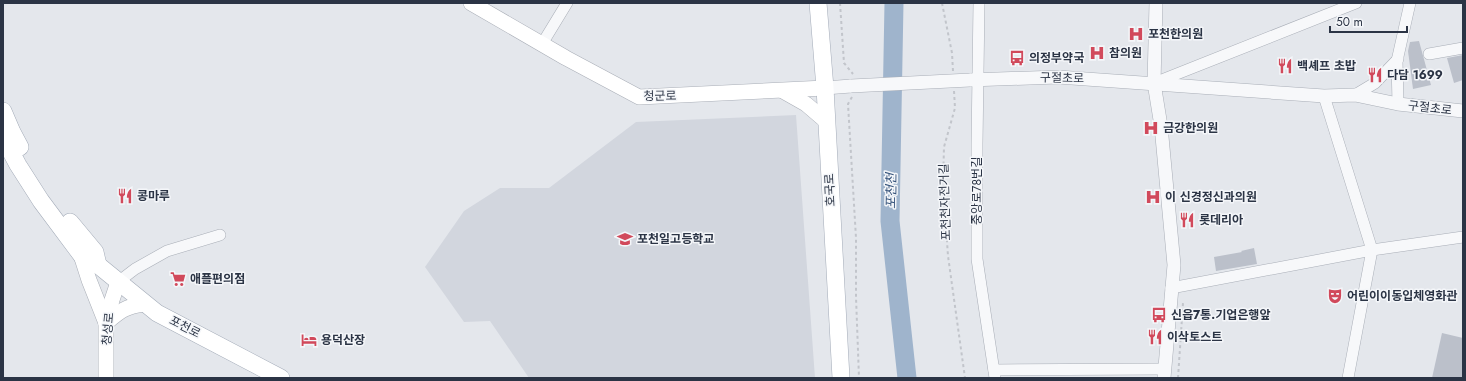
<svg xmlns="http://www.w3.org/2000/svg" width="1466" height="381" font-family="Jost,'Noto Sans KR',sans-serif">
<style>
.built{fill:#d2d6de}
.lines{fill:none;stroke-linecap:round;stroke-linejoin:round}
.river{stroke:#9fb4cc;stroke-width:19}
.building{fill:#bbc0ca}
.minor-casing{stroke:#a9aeb7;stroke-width:12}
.tertiary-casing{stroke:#a9aeb7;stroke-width:14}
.secondary-casing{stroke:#a9aeb7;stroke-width:16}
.primary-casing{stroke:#a3abb8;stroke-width:18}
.path{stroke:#c2c5cb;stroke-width:2;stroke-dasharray:3 3;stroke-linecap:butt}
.minor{stroke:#f7f8fa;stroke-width:11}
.tertiary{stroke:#f7f8fa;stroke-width:13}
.secondary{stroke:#fff;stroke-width:15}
.primary{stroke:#fff;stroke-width:17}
.tertiary-bridge-casing{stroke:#a9aeb7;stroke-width:14;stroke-linecap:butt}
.tertiary-bridge{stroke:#f7f8fa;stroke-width:13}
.labels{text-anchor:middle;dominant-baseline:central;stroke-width:3;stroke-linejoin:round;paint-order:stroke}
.poi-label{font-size:12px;font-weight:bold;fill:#2b3445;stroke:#f4f6f9;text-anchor:start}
.street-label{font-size:12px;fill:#2b3445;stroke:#f4f6f9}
.water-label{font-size:13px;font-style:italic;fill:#34527a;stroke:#f4f6f9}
</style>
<rect width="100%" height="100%" fill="#e4e7ec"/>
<path class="built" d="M 796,115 L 815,378 L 529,378 L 490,321 L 464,322 L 425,267 L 464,211 L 500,188 L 549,188 L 636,122 Z"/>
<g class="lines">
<path class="river" d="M 894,3 L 890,221 L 907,378"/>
</g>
<g class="building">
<path d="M 1419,41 L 1431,85 L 1413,89 L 1408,51 L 1410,42 Z"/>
<path d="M 1463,55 L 1463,80 L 1454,83 L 1447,58 Z"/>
<path d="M 1254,248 L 1257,264 L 1216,271 L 1214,257 L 1242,252 L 1241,251 Z"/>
<path d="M 1442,333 L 1463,338 L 1463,378 L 1432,378 Z"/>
</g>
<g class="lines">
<defs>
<g id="minor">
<path d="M 979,3 L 977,144 L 977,259 L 995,378"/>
<path d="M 542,44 L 567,3"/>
<path d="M 1429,54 L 1463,48"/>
<path d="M 1154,83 L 1356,3"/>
<path d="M 1355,95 L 1375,83 L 1398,59"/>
<path d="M 1324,96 L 1372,250 L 1348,378"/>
<path d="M 1398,104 L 1397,61 L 1410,3"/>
<path d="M 118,282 L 135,269 L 167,251 L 220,235"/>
<path d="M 1171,288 L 1372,250 L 1463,237"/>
<path d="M 994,370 L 1164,369"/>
</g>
<g id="tertiary">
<path d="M 1156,3 L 1154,83 L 1161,126 L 1174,265 L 1164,378"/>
<path d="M 970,80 L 1058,77 L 1324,96 L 1355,95 L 1398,104 L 1463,111"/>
<path d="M 825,88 L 851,86"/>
</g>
<g id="secondary">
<path d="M 471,3 L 566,58 L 639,97 L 825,88"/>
<path d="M 783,91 L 806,104 L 827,122"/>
<path d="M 81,255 L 89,280 L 106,323"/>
<path d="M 106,323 C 120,311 126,306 145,304"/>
<path d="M 106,378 L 106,323 L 112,300 L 118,282"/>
</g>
<g id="primary">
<path d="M 818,3 L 825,88 L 841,378"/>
<path d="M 3,111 L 12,132 L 20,147"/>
<path d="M 3,137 L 18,165 L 41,201 L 85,260 L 98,265 L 157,313 L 281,378"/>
<path d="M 70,222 L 95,252 L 98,265"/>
</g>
</defs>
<use href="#minor" class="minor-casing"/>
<use href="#tertiary" class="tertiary-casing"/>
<use href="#secondary" class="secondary-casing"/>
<use href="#primary" class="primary-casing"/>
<g class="path">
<path d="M 840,3 L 844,63 L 853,74"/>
<path d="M 942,3 L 952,53 L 953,71"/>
<path d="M 954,91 L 955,108 L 944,147 L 943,183 L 948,256 L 965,378"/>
<path d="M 852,97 L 848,104 L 856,238 L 856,297 L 859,378"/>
<path d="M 1178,378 L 1183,303"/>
</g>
<use href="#minor" class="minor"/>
<use href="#tertiary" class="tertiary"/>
<use href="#secondary" class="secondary"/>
<use href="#primary" class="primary"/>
<defs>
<path id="tertiary-bridge" d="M 851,86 L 970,80"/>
</defs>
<use href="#tertiary-bridge" class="tertiary-bridge-casing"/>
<use href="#tertiary-bridge" class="tertiary-bridge"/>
</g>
<defs>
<symbol id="hospital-bare" viewBox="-9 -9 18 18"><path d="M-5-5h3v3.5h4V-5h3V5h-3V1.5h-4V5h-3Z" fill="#d1495b" stroke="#f4f6f9" stroke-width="2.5" paint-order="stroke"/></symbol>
<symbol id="bus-bare" viewBox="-9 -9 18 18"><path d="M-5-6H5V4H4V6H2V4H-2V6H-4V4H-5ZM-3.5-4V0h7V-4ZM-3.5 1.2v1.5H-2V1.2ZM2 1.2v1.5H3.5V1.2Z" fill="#d1495b" stroke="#f4f6f9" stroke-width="2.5" paint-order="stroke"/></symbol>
<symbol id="restaurant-bare" viewBox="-9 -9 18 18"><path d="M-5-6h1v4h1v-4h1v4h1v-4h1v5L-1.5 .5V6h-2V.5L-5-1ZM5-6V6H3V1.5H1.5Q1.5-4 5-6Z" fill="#d1495b" stroke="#f4f6f9" stroke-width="2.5" paint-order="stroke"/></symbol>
<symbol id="school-bare" viewBox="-9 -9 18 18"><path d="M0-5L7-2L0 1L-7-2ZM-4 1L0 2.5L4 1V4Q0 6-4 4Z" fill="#d1495b" stroke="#f4f6f9" stroke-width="2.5" paint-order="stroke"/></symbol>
<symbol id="supermarket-bare" viewBox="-9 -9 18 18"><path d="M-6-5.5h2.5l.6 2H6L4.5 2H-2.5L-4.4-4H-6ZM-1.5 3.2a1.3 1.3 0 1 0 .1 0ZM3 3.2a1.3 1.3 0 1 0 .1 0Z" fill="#d1495b" stroke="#f4f6f9" stroke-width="2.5" paint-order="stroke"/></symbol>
<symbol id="theatre-bare" viewBox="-9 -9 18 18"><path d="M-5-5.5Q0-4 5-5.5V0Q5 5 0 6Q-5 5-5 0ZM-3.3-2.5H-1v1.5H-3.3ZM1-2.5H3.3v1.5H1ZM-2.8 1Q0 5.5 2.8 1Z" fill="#d1495b" stroke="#f4f6f9" stroke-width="2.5" paint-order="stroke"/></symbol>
<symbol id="hotel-bare" viewBox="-9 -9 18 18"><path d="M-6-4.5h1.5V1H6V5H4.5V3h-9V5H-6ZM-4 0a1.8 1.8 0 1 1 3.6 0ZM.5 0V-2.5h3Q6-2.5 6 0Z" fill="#d1495b" stroke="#f4f6f9" stroke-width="2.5" paint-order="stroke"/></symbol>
</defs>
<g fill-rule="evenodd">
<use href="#hospital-bare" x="1125" y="23" width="22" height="22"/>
<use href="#hospital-bare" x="1086" y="42" width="22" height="22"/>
<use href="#bus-bare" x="1006" y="47" width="22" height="22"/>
<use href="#restaurant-bare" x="1274" y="55" width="22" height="22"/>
<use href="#restaurant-bare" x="1364" y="64" width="22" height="22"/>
<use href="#hospital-bare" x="1140" y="117" width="22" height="22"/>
<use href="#restaurant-bare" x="114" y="185" width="22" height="22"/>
<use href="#hospital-bare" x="1142" y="186" width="22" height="22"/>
<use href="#restaurant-bare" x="1176" y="209" width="22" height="22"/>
<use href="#school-bare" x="614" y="228" width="22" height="22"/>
<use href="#supermarket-bare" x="167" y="268" width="22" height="22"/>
<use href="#theatre-bare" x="1324" y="285" width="22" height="22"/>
<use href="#bus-bare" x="1148" y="304" width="22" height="22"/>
<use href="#restaurant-bare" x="1144" y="326" width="22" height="22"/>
<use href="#hotel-bare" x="298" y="329" width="22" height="22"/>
</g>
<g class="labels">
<g class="poi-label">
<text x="1148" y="34">포천한의원</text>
<text x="1109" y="53">참의원</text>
<text x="1029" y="58">의정부약국</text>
<text x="1297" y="66">백셰프 초밥</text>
<text x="1387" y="75">다담 1699</text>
<text x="1163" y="128">금강한의원</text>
<text x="137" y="196">콩마루</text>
<text x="1165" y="197">이 신경정신과의원</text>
<text x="1199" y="220">롯데리아</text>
<text x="637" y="239">포천일고등학교</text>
<text x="190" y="279">애플편의점</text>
<text x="1347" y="296">어린이이동입체영화관</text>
<text x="1171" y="315">신읍7통.기업은행앞</text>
<text x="1167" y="337">이삭토스트</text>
<text x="321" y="340">용덕산장</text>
</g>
<g class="street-label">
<text transform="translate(1062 78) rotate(1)">구절초로</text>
<text transform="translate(660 96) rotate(-1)">청군로</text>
<text transform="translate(1430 108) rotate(7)">구절초로</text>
<text transform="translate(830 190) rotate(-93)">호국로</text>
<text transform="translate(977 191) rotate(-90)">중앙로78번길</text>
<text transform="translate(945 202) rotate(-92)">포천천자전거길</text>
<text transform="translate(185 327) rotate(27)">포천로</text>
<text transform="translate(108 329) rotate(-85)">청성로</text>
</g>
<g class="water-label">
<text transform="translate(891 191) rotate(-89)">포천천</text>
</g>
</g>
<rect width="1466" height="381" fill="none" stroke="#2b3445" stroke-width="8"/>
<path d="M1330 26v6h77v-6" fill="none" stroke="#2b3445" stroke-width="2"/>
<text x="1336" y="26" font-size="12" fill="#2b3445" stroke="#f4f6f9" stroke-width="3" paint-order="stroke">50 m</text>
</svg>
